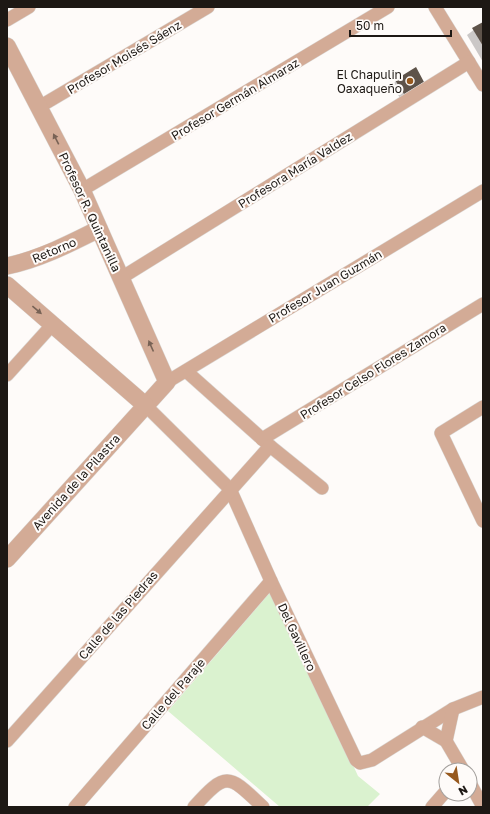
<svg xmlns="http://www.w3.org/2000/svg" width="490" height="814" font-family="'Golos Text',sans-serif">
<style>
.green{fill:#daf2cf}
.shadow{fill:#0003}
.building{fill:#5e534a}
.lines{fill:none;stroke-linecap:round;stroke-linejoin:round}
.minor-casing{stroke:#dad7d4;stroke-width:14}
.tertiary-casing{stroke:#dad7d4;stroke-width:18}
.minor{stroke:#d3ab96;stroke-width:13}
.tertiary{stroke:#d3ab96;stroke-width:17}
.oneway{fill:#786255}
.poi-dot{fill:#97591e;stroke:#fefbf9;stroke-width:1.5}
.labels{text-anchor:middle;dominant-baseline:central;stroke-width:4;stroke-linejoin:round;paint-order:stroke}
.street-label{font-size:12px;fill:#1d1814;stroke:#fefbf9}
.poi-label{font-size:12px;fill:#1d1814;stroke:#fefbf9;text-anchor:end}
</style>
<rect width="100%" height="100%" fill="#fefbf9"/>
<path class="green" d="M 273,589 L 358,776 L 380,794 L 367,807 L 280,807 L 168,711 Z"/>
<g class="shadow">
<path d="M 483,23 L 483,62 L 467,35 Z"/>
<path d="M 396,81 L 423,82 L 400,98 L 392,85 Z"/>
</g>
<g class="building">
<path d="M 483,22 L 483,46 L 472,28 Z"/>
<path d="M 416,67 L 424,82 L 404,94 L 395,80 Z"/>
</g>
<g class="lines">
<defs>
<g id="minor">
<path d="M 435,7 L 483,85"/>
<path d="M 7,20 L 29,7"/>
<path d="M 39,107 L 208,7"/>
<path d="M 82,190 L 388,7"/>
<path d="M 121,278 L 469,62"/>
<path d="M 186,371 L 270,446 L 322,488"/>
<path d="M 7,375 L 53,324"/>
<path d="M 167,382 L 483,191"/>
<path d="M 145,405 L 230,489 L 271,581 L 356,760 L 360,763 L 372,760 L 453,709 L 483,697"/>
<path d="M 483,407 L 441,433 L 483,521"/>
<path d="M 262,439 L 483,304"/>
<path d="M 422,727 L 446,741 L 463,770"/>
<path d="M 7,741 L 270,446"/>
<path d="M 446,741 L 453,709"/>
<path d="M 470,783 L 483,807"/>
<path d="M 75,807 L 271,581"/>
<path d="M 194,807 C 227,770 229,775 263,807"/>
<path d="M 432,807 L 446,791"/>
</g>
<g id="tertiary">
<path d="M 7,46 L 82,190 L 167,382 L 7,559"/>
<path d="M 7,266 C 40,259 69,244 99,229"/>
<path d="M 7,285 L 145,405"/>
</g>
</defs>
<use href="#minor" class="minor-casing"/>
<use href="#tertiary" class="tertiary-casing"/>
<use href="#minor" class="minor"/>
<use href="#tertiary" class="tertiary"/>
</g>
<defs><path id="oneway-solid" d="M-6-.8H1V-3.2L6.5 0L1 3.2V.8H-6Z"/></defs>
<g class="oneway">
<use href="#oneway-solid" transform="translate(56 139) rotate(-117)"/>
<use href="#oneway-solid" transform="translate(37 310) rotate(40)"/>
<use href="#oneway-solid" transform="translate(151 346) rotate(-114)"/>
</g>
<circle class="poi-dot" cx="410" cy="81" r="4"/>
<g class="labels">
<g class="street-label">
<text transform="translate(124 57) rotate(-31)">Profesor Moisés Sáenz</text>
<text transform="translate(235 99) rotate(-31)">Profesor Germán Almaraz</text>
<text transform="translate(295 170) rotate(-32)">Profesora María Valdez</text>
<text transform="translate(90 212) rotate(65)">Profesor R. Quintanilla</text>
<text transform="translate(54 250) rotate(-23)">Retorno</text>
<text transform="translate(325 286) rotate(-31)">Profesor Juan Guzmán</text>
<text transform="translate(373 371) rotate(-32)">Profesor Celso Flores Zamora</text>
<text transform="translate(76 482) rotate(-48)">Avenida de la Pilastra</text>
<text transform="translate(118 615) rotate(-49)">Calle de las Piedras</text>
<text transform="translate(297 637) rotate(65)">Del Gavillero</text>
<text transform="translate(173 694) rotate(-49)">Calle del Paraje</text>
</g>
<g class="poi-label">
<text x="402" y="74">El Chapulin<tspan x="402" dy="14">Oaxaqueño</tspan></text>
</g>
</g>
<rect width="490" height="814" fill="none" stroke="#1d1814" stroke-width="16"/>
<g transform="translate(458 782) rotate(150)"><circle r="19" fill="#fefbf9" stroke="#a4a09d"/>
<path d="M0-3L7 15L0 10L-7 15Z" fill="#97591e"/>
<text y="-6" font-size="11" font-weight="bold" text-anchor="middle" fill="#1d1814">N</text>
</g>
<path d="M350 30v6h101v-6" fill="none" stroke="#1d1814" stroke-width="2"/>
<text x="356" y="30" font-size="12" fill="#1d1814" stroke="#fefbf9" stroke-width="3" paint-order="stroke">50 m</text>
</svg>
